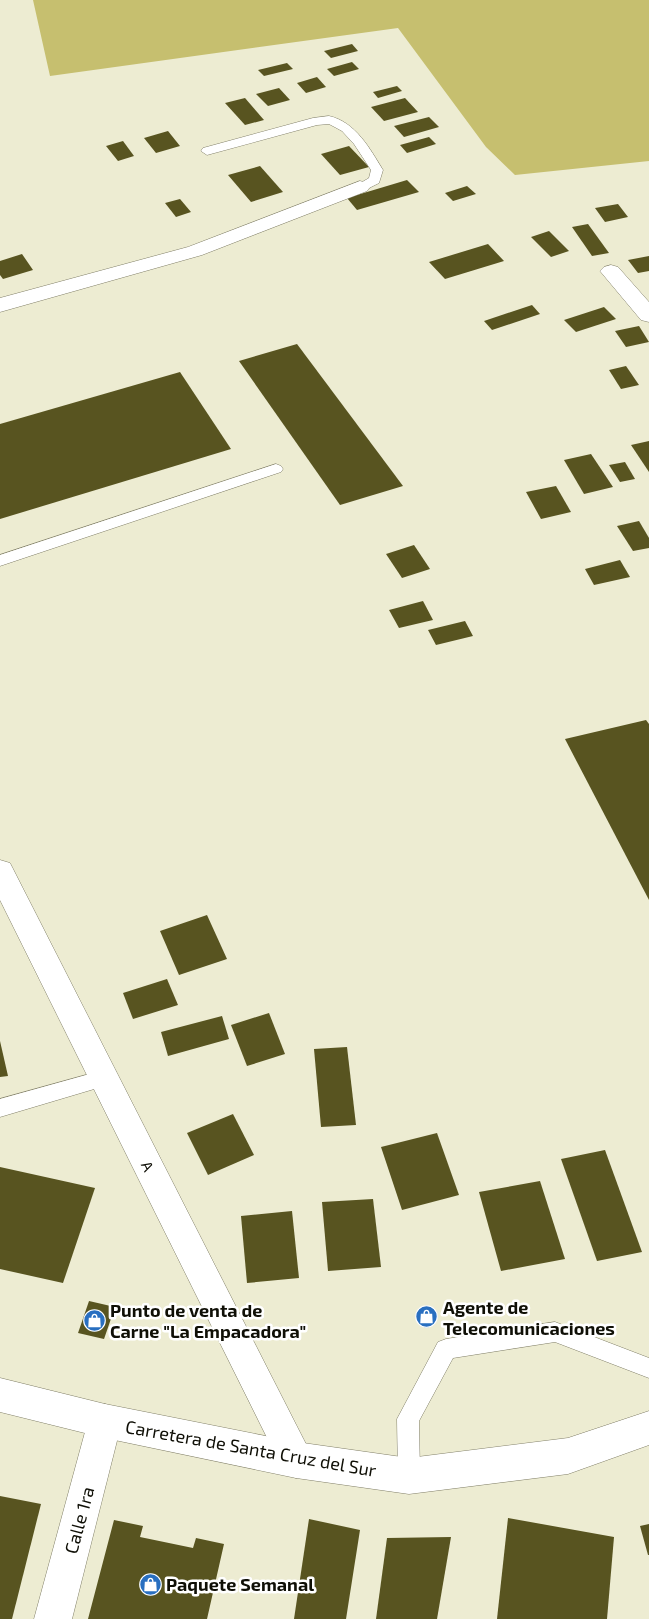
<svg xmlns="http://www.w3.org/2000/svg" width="649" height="1619" font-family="'Exo 2',sans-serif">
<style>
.green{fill:#c6bf6f}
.building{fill:#585420}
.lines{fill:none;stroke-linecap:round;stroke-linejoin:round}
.lane-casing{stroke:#817f68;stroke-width:1}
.street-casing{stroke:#817f68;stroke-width:1}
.secondary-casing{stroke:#817f68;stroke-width:1}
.lane{fill:#fff;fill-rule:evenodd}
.street{fill:#fff;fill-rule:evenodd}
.secondary{fill:#fff;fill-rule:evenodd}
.labels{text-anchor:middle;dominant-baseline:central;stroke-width:5;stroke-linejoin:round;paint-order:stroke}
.street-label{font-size:15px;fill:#0f0f06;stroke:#fff}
.near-poi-label{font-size:18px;font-weight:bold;fill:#0f0f06;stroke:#fff;text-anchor:start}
.near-street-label{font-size:18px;fill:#0f0f06;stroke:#fff}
</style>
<rect width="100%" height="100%" fill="#edecd2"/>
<path class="green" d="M 33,0 L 649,0 L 649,161 L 515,175 L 486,147 L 398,28 L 50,76 Z"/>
<g class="building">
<path d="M 352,44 L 358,51 L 331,58 L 324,51 Z"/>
<path d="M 352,62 L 359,69 L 334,76 L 327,69 Z"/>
<path d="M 287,63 L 293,69 L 264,76 L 258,70 Z"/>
<path d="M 317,77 L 326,87 L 306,93 L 297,83 Z"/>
<path d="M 397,86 L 402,91 L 378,98 L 373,92 Z"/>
<path d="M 279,88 L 290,100 L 268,106 L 256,94 Z"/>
<path d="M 245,98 L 264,120 L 245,125 L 225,103 Z"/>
<path d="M 405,98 L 418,112 L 384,121 L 371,107 Z"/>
<path d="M 429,117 L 439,127 L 404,137 L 394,126 Z"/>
<path d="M 168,131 L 180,146 L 156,153 L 144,138 Z"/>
<path d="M 429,137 L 436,144 L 407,153 L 400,145 Z"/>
<path d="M 123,141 L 134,156 L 118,161 L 106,146 Z"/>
<path d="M 349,146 L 369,167 L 340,175 L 321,154 Z"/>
<path d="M 260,166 L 283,192 L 251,202 L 228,175 Z"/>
<path d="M 407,180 L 419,192 L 357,210 L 347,198 Z"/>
<path d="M 467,186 L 476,194 L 453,201 L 445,193 Z"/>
<path d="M 180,199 L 191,212 L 176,217 L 165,203 Z"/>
<path d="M 618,204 L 628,217 L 605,222 L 595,208 Z"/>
<path d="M 588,224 L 609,253 L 592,256 L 572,227 Z"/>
<path d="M 549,231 L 569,251 L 551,257 L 531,237 Z"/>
<path d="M 488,244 L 504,261 L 445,279 L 429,262 Z"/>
<path d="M 22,254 L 33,270 L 3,279 L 0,275 L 0,261 Z"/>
<path d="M 649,256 L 649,271 L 638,273 L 628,260 Z"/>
<path d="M 532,305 L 540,314 L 492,330 L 484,321 Z"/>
<path d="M 604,307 L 616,319 L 576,332 L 564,320 Z"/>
<path d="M 639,326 L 649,342 L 626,347 L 615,331 Z"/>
<path d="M 297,344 L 403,486 L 340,505 L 239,361 Z"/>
<path d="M 626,366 L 639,385 L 621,389 L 609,370 Z"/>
<path d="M 180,372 L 231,449 L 0,519 L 0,424 Z"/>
<path d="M 649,441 L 649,472 L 631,445 Z"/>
<path d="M 591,454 L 613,487 L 584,494 L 564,460 Z"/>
<path d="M 625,462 L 635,479 L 620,482 L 609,465 Z"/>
<path d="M 556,486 L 571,512 L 541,519 L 526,492 Z"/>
<path d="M 639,521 L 649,538 L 649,548 L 633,551 L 617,526 Z"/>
<path d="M 414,545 L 430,569 L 402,578 L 386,554 Z"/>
<path d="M 620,560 L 630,577 L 594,585 L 585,569 Z"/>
<path d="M 423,601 L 433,620 L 399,628 L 389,610 Z"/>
<path d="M 465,621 L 473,636 L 436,645 L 428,630 Z"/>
<path d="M 646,720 L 649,724 L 649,900 L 565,739 Z"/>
<path d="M 207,915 L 227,959 L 179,975 L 160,931 Z"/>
<path d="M 167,979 L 178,1005 L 133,1019 L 123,993 Z"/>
<path d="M 269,1013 L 285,1054 L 247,1066 L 231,1025 Z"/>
<path d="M 222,1016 L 229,1039 L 168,1056 L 161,1032 Z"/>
<path d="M 0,1041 L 8,1076 L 0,1077 Z"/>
<path d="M 347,1047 L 356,1125 L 321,1127 L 314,1049 Z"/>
<path d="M 233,1114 L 254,1155 L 208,1175 L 187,1133 Z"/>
<path d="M 437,1133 L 459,1195 L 402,1210 L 381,1147 Z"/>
<path d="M 605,1150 L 642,1252 L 597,1261 L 561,1159 Z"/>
<path d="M 0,1167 L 95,1188 L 63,1283 L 0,1269 Z"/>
<path d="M 540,1181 L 565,1259 L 501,1271 L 479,1192 Z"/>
<path d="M 373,1199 L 381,1267 L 328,1271 L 322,1202 Z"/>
<path d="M 292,1211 L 299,1278 L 247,1283 L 241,1216 Z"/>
<path d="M 89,1301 L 115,1307 L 104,1339 L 78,1333 Z"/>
<path d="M 0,1496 L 41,1504 L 12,1619 L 0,1619 Z"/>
<path d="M 508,1518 L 614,1537 L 607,1619 L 497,1619 Z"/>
<path d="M 309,1519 L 360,1530 L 346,1619 L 294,1619 Z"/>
<path d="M 114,1520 L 143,1526 L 140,1537 L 193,1548 L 196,1538 L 224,1544 L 207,1619 L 88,1619 Z"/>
<path d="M 649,1524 L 649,1555 L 648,1555 L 640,1526 Z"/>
<path d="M 451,1537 L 437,1619 L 376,1619 L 387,1538 Z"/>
</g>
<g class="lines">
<defs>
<g id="lane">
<path d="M 329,116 C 356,122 370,149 383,170 L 379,183 L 365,190 L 355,190 L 354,187 L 369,178 L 371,170 L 354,144 L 342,131 L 329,124 L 317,125 L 207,155 L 201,151 L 203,148 L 313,118 Z"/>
<path d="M 276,464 L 281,466 L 283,469 L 281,472 L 0,566 L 0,555 Z"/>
<path d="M 104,1070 L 111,1072 L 114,1078 L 111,1084 L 0,1117 L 0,1099 Z"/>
<path d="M 555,1322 L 649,1358 L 649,1378 L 555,1342 L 453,1358 L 419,1421 L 420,1476 L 417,1484 L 409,1487 L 401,1484 L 398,1476 L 397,1419 L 438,1342 L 446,1339 Z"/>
</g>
<g id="street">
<path d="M 360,181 L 367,183 L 370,187 L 367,191 L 202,255 L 0,312 L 0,298 L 188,247 Z"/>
<path d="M 611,265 L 618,267 L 649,302 L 649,322 L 641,320 L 600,271 L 604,267 Z"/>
<path d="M 0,860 L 10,863 L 308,1448 L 314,1460 L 308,1472 L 296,1478 L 284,1472 L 0,900 Z"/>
<path d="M 105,1404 L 117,1409 L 122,1421 L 72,1619 L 34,1619 L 88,1421 L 93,1409 Z"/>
</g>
<path id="secondary" d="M 0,1378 L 105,1404 L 296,1442 L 409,1458 L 568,1438 L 649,1411 L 649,1445 L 568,1474 L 409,1494 L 296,1478 L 105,1438 L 0,1412 Z"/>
</defs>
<use href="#lane" class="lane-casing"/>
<use href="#street" class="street-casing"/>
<use href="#secondary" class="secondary-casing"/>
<use href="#lane" class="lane"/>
<use href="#street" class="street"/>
<use href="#secondary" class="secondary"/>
</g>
<defs>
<symbol id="shop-disc" viewBox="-11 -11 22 22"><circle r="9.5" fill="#296fc0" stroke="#fff"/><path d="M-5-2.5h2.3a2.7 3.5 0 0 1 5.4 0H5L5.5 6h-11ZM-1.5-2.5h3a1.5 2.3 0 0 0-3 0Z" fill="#fff"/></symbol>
</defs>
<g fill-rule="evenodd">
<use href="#shop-disc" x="414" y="1304" width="25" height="25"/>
<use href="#shop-disc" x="82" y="1308" width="25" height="25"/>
<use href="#shop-disc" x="138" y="1572" width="25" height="25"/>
</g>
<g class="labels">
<g class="street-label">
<text transform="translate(148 1166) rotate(63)">A</text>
</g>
<g class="near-poi-label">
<text x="443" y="1307">Agente de<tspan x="443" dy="21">Telecomunicaciones</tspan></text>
<text x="110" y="1310">Punto de venta de<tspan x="110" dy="21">Carne "La Empacadora"</tspan></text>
<text x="166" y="1584">Paquete Semanal</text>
</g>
<g class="near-street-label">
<text transform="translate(251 1448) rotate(10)">Carretera de Santa Cruz del Sur</text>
<text transform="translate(79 1520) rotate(-75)">Calle 1ra</text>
</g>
</g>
</svg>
